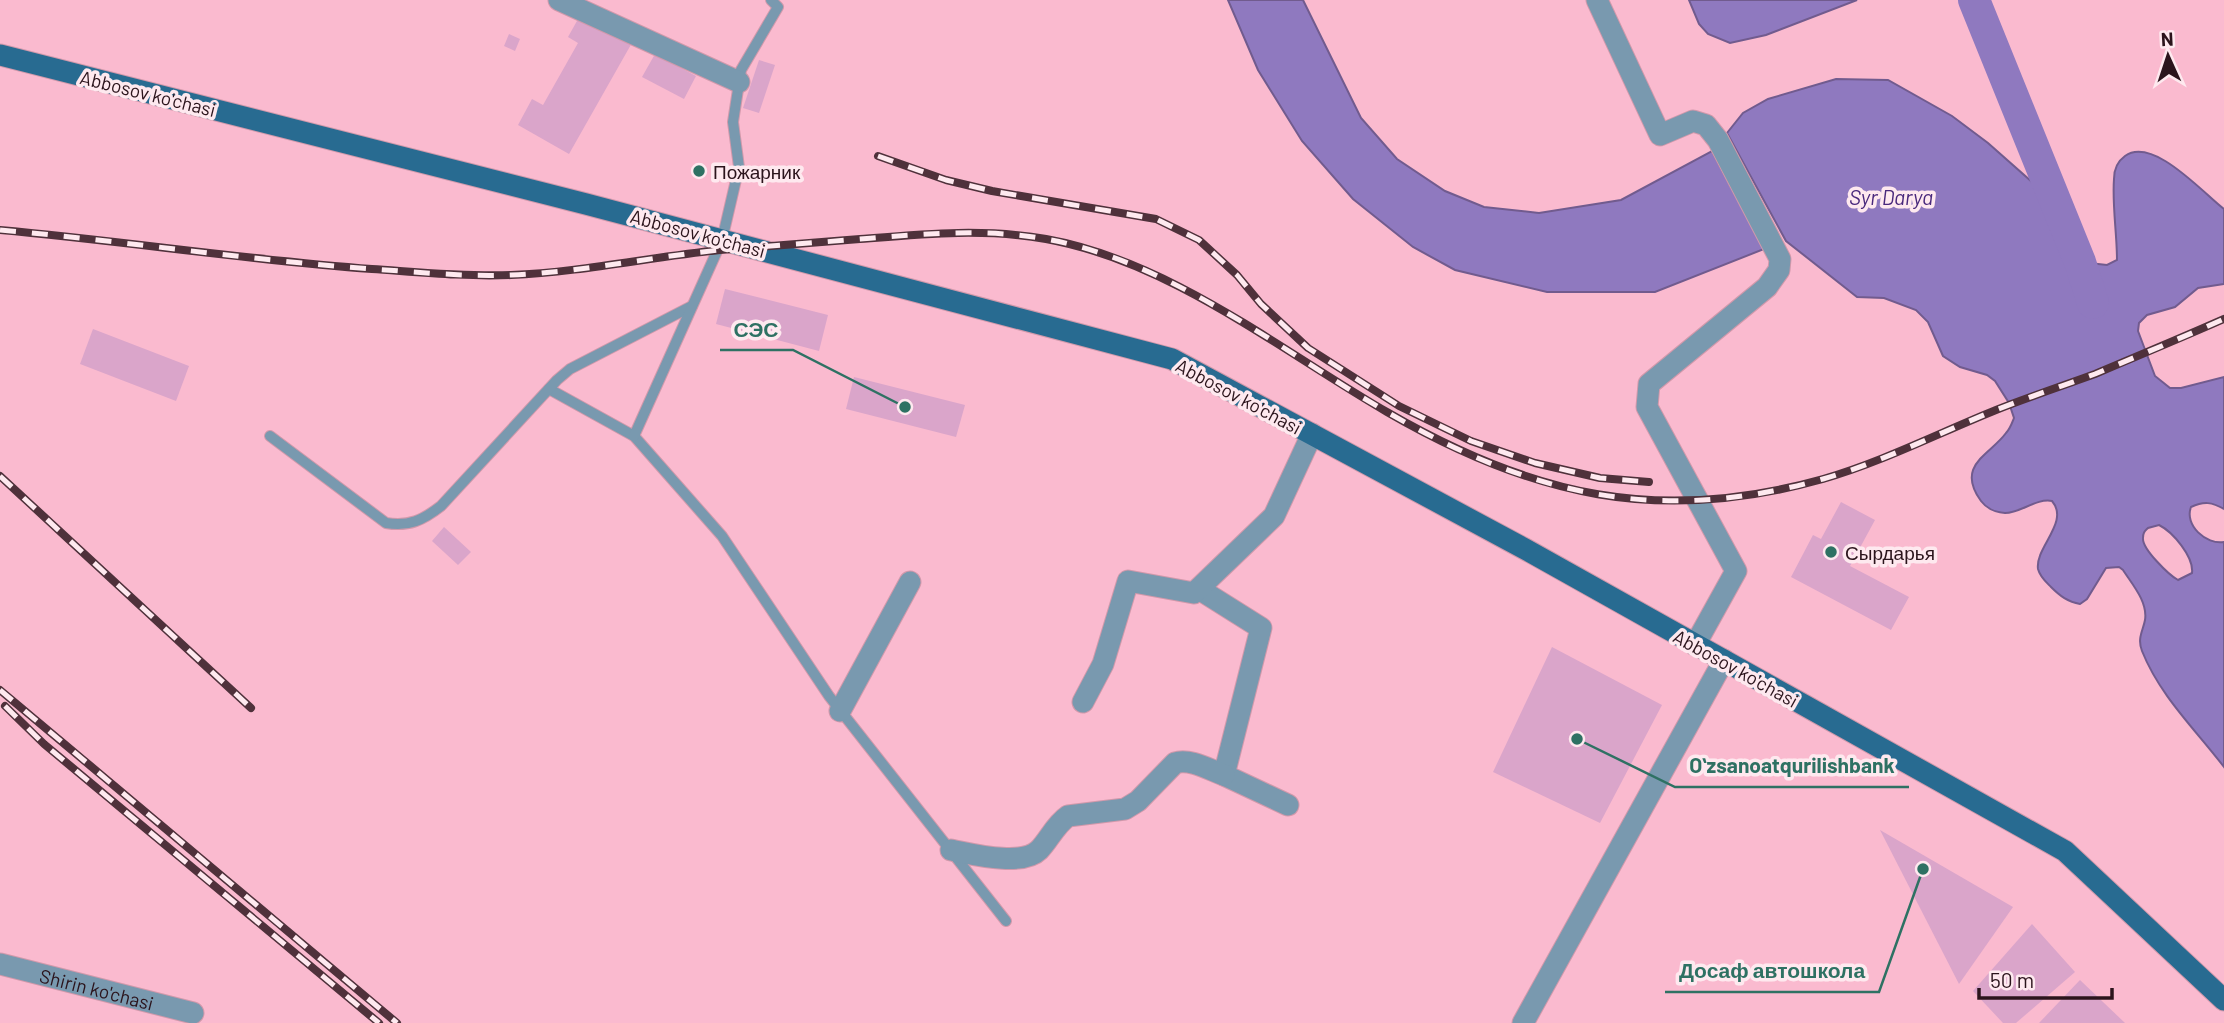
<svg xmlns="http://www.w3.org/2000/svg" width="2224" height="1023" font-family="Barlow,sans-serif">
<style>
.water{fill:#8f79bf;stroke:#715b8e;stroke-width:2;fill-rule:evenodd}
.lines{fill:none;stroke-linecap:round;stroke-linejoin:round}
.river{stroke:#8f79bf;stroke-width:32}
.building{fill:#daa5ca}
.lane-casing{stroke:#d199ab;stroke-width:12}
.street-casing{stroke:#d199ab;stroke-width:23}
.primary-casing{stroke:#d199ab;stroke-width:23}
.lane{stroke:#7999af;stroke-width:10}
.street{stroke:#7999af;stroke-width:21}
.primary{stroke:#286b91;stroke-width:21}
.rail-casing{stroke:#4f313b;stroke-width:8}
.rail{stroke:#fee9ef;stroke-width:5;stroke-dasharray:16;stroke-linecap:butt}
.poi-dot{fill:#2e7163;stroke:#fee9ef;stroke-width:2.5}
.labels{text-anchor:middle;dominant-baseline:central;stroke-width:7;stroke-linejoin:round;paint-order:stroke}
.street-label{font-size:19px;fill:#2b141c;stroke:#fee9ef}
.poi-label{font-size:19px;fill:#2b141c;stroke:#fee9ef;text-anchor:start}
.water-label{font-size:21px;font-style:italic;fill:#49287c;stroke:#fee9ef}
.leader{fill:none;stroke:#2e7163;stroke-width:2.5}
.callout-dot{fill:#2e7163;stroke:#fee9ef;stroke-width:2.5}
.callout-label{font-size:21px;text-anchor:middle;font-weight:bold;fill:#2e7163;stroke:#fee9ef;stroke-width:7;stroke-linejoin:round;paint-order:stroke}
</style>
<rect width="100%" height="100%" fill="#fabacf"/>
<g class="water">
<path d="M 1228,0 L 1303,0 L 1361,118 L 1397,159 L 1445,191 L 1484,207 L 1539,213 L 1621,200 L 1712,151 L 1764,249 L 1655,292 L 1547,292 L 1455,270 L 1413,247 L 1353,199 L 1302,141 L 1258,70 Z"/>
<path d="M 1689,0 L 1857,0 L 1766,35 L 1730,43 L 1708,34 L 1699,24 Z"/>
<path d="M 1836,79 L 1888,80 L 1952,116 L 1988,143 L 2032,182 L 2052,215 L 2057,233 L 2064,245 L 2080,262 L 2107,265 L 2117,260 C 2117,233 2112,205 2114,179 C 2114,169 2118,161 2125,156 C 2153,136 2203,193 2224,209 L 2224,284 L 2198,288 L 2175,307 L 2147,315 L 2139,323 L 2138,331 L 2155,376 L 2170,388 L 2181,388 L 2224,377 L 2224,509 C 2212,502 2204,501 2191,507 C 2184,525 2206,545 2224,542 L 2224,767 C 2195,729 2160,696 2142,651 C 2137,638 2143,631 2145,620 C 2148,602 2132,584 2123,570 L 2119,567 L 2106,568 L 2087,599 L 2080,604 C 2068,602 2060,596 2051,587 C 2046,582 2040,577 2038,569 C 2035,547 2070,522 2052,501 C 2036,498 2021,513 2005,513 C 1994,512 1987,509 1981,501 C 1955,465 1990,455 2006,433 C 2010,429 2012,423 2014,418 L 2009,403 L 1995,381 L 1987,375 L 1960,367 L 1943,356 L 1928,322 L 1916,310 L 1884,298 L 1857,297 L 1786,241 L 1727,133 L 1743,113 L 1768,99 ZM 2159,525 C 2173,532 2194,557 2192,573 L 2178,580 C 2169,575 2142,549 2143,538 C 2143,532 2145,531 2148,528 Z"/>
</g>
<g class="lines">
<path class="river" d="M 1974,0 L 2080,262 L 2093,303"/>
</g>
<g class="building">
<path d="M 582,12 L 633,41 L 569,154 L 518,125 L 532,99 L 543,105 L 578,43 L 568,37 Z"/>
<path d="M 509,34 L 520,39 L 515,51 L 504,46 Z"/>
<path d="M 655,54 L 696,76 L 684,99 L 642,77 Z"/>
<path d="M 759,60 L 775,65 L 759,113 L 743,108 Z"/>
<path d="M 725,289 L 828,315 L 819,351 L 716,324 Z"/>
<path d="M 93,329 L 189,366 L 176,401 L 80,364 Z"/>
<path d="M 854,377 L 965,405 L 956,437 L 846,409 Z"/>
<path d="M 1841,502 L 1875,520 L 1850,566 L 1909,597 L 1891,630 L 1791,577 L 1813,535 L 1821,539 Z"/>
<path d="M 444,527 L 471,552 L 458,565 L 432,541 Z"/>
<path d="M 1552,647 L 1662,705 L 1600,823 L 1493,772 Z"/>
<path d="M 1880,830 L 2013,907 L 1959,984 Z"/>
<path d="M 2032,924 L 2075,972 L 2016,1023 L 2003,1023 L 1973,991 Z"/>
<path d="M 2080,980 L 2125,1023 L 2039,1023 Z"/>
</g>
<g class="lines">
<defs>
<g id="lane">
<path d="M 549,389 L 634,436 L 722,536 L 829,696 L 1006,921"/>
<path d="M 270,436 L 386,523 C 409,527 423,520 441,506 L 557,380 L 570,369 L 692,306"/>
<path d="M 634,436 L 722,240 L 739,167 L 733,122 L 741,70 L 778,7 L 771,0"/>
</g>
<g id="street">
<path d="M 559,0 L 739,82"/>
<path d="M 1597,0 L 1660,135 L 1693,121 L 1706,125 L 1718,140 L 1780,259 L 1779,270 L 1767,287 L 1649,384 L 1647,407 L 1736,571 L 1695,645"/>
<path d="M 1199,589 L 1261,628 L 1224,775 L 1288,805"/>
<path d="M 1083,702 L 1103,664 L 1128,581 L 1194,593 L 1274,516 L 1312,434"/>
<path d="M 840,711 L 910,582"/>
<path d="M 951,850 C 972,854 1022,867 1039,850 C 1049,840 1055,825 1068,816 L 1125,809 L 1138,801 L 1175,763 C 1190,758 1210,770 1224,775"/>
<path id="s1" d="M 0,964 L 193,1013"/>
<path d="M 1523,1023 L 1724,660"/>
</g>
<path id="primary" d="M 0,55 L 586,204 L 1172,359 L 1525,549 L 2065,851 L 2224,1000"/>
</defs>
<use href="#lane" class="lane-casing"/>
<use href="#street" class="street-casing"/>
<use href="#primary" class="primary-casing"/>
<use href="#lane" class="lane"/>
<use href="#street" class="street"/>
<use href="#primary" class="primary"/>
<defs>
<g id="rail">
<path d="M 878,156 L 946,180 L 992,191 L 1156,219 L 1199,240 L 1237,275 L 1261,304 L 1308,348 L 1399,406 L 1471,441 L 1535,463 L 1600,478 L 1649,482"/>
<path d="M 0,230 C 124,241 247,260 372,269 C 417,272 466,277 511,275 C 582,272 650,257 720,250 C 767,246 813,243 860,239 C 922,234 984,228 1046,239 C 1170,261 1280,350 1387,412 C 1532,496 1659,525 1823,479 C 1882,462 1939,433 1996,410 C 2029,397 2062,386 2095,374 C 2138,356 2181,338 2224,319"/>
<path d="M 0,476 L 251,708"/>
<path d="M 0,690 L 397,1023"/>
<path d="M 5,706 L 44,744 L 379,1023"/>
</g>
</defs>
<use href="#rail" class="rail-casing"/>
<use href="#rail" class="rail"/>
</g>
<g class="poi-dot">
<circle cx="699" cy="171" r="7"/>
<circle cx="1831" cy="552" r="7"/>
</g>
<g class="labels">
<g class="street-label">
<text transform="translate(148 93) rotate(14)">Abbosov ko'chasi</text>
<text transform="translate(698 233) rotate(15)">Abbosov ko'chasi</text>
<text transform="translate(1239 396) rotate(28)">Abbosov ko'chasi</text>
<text transform="translate(1736 668) rotate(29)">Abbosov ko'chasi</text>
<text stroke="none"><textPath href="#s1" startOffset="100">Shirin ko'chasi</textPath></text>
</g>
<g class="poi-label">
<text x="713" y="171">Пожарник</text>
<text x="1845" y="552">Сырдарья</text>
</g>
<g class="water-label">
<text x="1891" y="196">Syr Darya</text>
</g>
</g>
<path class="leader" d="M905 407L793 350H720M1577 739L1675 787H1909M1923 869L1879 992H1665"/>
<g class="callout-dot">
<circle cx="905" cy="407" r="7"/>
<circle cx="1577" cy="739" r="7"/>
<circle cx="1923" cy="869" r="7"/>
</g>
<g class="callout-label">
<text x="756" y="337">СЭС</text>
<text x="1792" y="773">Oʻzsanoatqurilishbank</text>
<text x="1772" y="978">Досаф автошкола</text>
</g>
<g transform="translate(2168 56) rotate(357)" stroke="#fee9ef" stroke-width="5" paint-order="stroke">
<path d="M0-5L12 26L0 18L-12 26Z" fill="#2b141c"/>
<text y="-10" font-size="19" font-weight="bold" text-anchor="middle" fill="#2b141c">N</text>
</g>
<path d="M1979 988v10h133v-10" fill="none" stroke="#2b141c" stroke-width="3.5"/>
<text x="1990" y="988" font-size="21" fill="#2b141c" stroke="#fee9ef" stroke-width="5" paint-order="stroke">50 m</text>
</svg>
